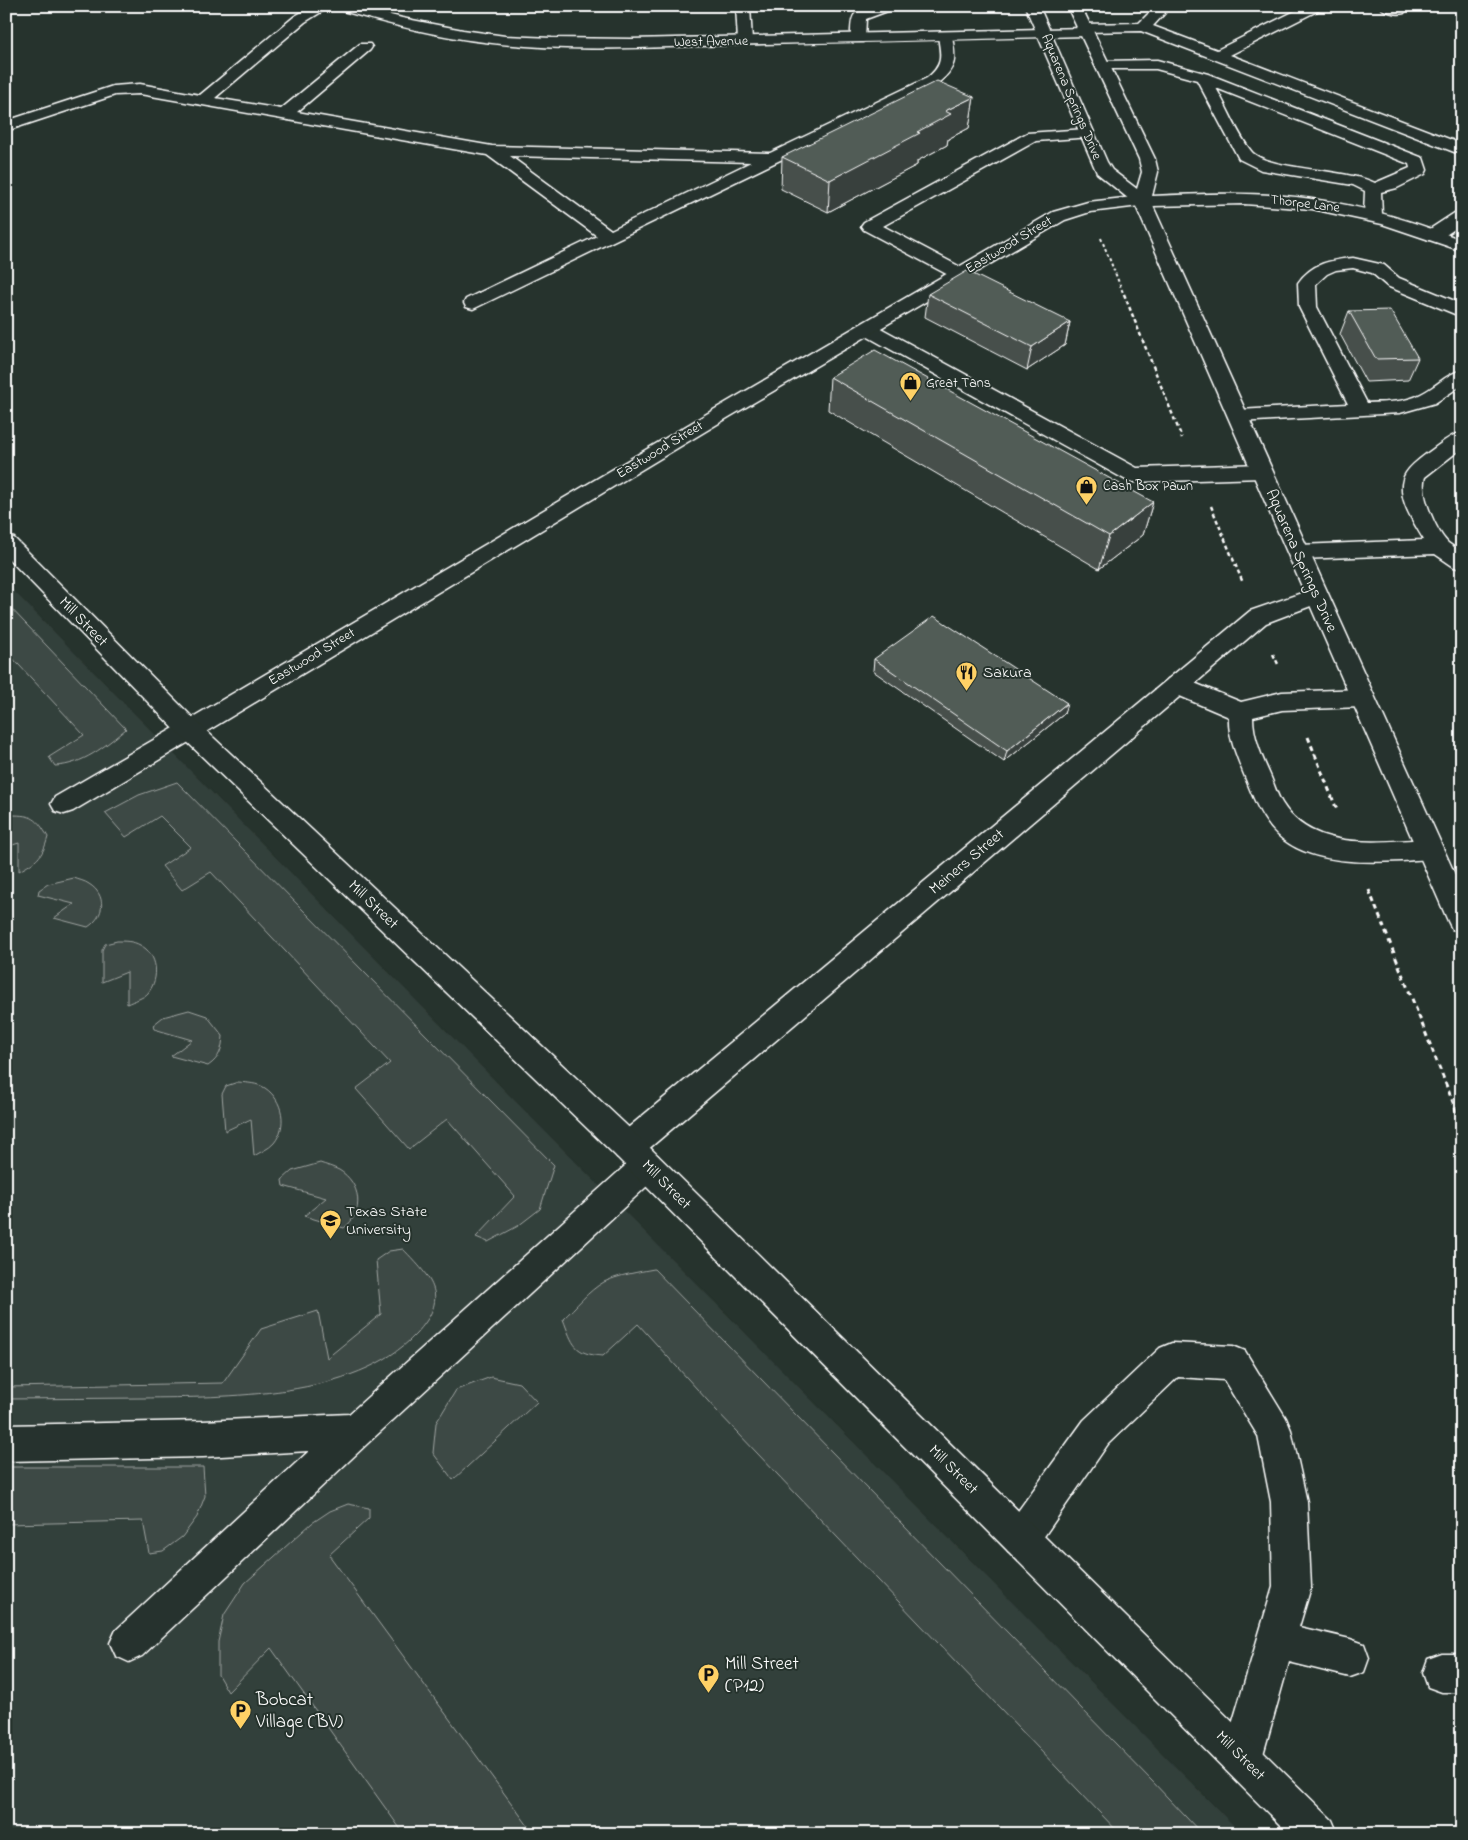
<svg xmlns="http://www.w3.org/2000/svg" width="1468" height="1840" font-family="'Indie Flower',sans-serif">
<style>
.built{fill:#333f3a}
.green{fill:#3e4944;stroke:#9ea4a2}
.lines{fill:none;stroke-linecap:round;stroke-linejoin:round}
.lane-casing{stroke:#fff;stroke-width:3}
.street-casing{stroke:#fff;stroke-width:3}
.secondary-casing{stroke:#fff;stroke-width:3}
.path-far2{stroke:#fff;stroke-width:2;stroke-dasharray:3 2.5;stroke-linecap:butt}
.path-far1{stroke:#fff;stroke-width:2.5;stroke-dasharray:4 3;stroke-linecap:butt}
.path{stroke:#fff;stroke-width:3;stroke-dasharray:5 4;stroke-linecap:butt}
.lane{fill:#26332d;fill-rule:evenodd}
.street{fill:#26332d;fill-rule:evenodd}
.secondary{fill:#26332d;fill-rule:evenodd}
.wall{fill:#464f4b;stroke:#fff}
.shaded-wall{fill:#39403d;stroke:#fff}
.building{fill:#515c57;stroke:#fff}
.labels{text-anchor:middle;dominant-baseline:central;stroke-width:4;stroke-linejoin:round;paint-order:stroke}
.far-street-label{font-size:14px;fill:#fff;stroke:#26332d}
.far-poi-label{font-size:14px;fill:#fff;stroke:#26332d;text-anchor:start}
.street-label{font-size:16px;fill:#fff;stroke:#26332d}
.poi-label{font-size:16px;fill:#fff;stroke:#26332d;text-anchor:start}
.near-poi-label{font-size:19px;fill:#fff;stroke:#26332d;text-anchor:start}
</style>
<rect width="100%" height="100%" fill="#26332d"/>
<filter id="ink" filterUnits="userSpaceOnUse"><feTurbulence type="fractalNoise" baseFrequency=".02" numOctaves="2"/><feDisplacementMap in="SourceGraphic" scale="10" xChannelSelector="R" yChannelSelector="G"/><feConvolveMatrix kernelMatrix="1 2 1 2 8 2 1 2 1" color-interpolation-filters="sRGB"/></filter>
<g filter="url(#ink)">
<path class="built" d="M 6,583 L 523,1109 L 1242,1834 L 6,1834 Z"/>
<g class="green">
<path d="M 6,603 L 126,729 C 105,746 83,765 55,766 L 49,757 L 84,735 L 6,651 Z"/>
<path d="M 177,782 L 554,1165 L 540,1209 L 518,1226 L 488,1242 L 476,1237 L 515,1196 L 447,1119 L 409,1149 L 356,1089 L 390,1063 L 211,872 L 182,890 L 162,866 L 191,847 L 160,816 L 126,837 L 105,813 L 139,795 Z"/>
<path d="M 11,815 C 33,815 37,818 48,837 C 42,858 37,861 19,871 L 19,843 L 6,847 L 6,817 Z"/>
<path d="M 74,878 C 79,880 85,881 89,884 C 107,895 105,916 88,927 L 54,918 L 74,904 L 38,895 L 39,890 L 48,884 Z"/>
<path d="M 117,941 C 125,941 133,941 140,945 C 158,954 160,978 148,993 C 144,998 133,1001 127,1004 L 127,972 L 102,982 L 102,950 L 105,944 Z"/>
<path d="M 189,1010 L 207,1016 L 223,1036 C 222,1049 220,1058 208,1066 L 171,1056 L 192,1040 L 154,1029 L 153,1025 L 163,1017 Z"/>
<path d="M 238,1082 C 248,1083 257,1083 265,1088 C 283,1100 288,1126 274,1143 C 269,1149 260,1152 254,1156 L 251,1119 L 225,1131 L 222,1094 L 226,1086 Z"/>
<path d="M 320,1163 C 326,1165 333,1167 339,1170 C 361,1183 365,1212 344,1228 L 304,1216 L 326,1198 L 283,1186 L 282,1180 L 292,1171 Z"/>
<path d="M 403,1249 C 433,1280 450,1297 416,1334 C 356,1399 224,1397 143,1398 C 97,1398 52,1399 6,1399 L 6,1387 L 223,1383 L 261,1329 L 318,1311 L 327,1358 L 381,1314 L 376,1260 L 389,1251 Z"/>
<path d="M 654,1269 L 1152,1781 L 1202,1834 L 1120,1834 L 717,1411 L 638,1324 L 603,1356 C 574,1354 573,1345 563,1319 C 576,1307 588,1291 604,1282 C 619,1275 638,1272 654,1269 Z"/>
<path d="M 491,1377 L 519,1383 L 537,1402 L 453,1480 L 433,1453 L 436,1423 L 456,1390 Z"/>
<path d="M 6,1467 L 203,1467 L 205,1496 L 197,1517 L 182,1537 L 163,1551 L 149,1553 L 143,1521 L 6,1524 Z"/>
<path d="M 348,1504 L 369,1508 L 369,1518 L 329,1555 L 534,1834 L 404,1834 L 271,1648 L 228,1692 L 218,1675 L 218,1642 L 224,1615 L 245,1583 L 312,1523 L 330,1511 Z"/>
</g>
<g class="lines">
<defs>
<g id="lane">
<path d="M 313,6 L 331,6 L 305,22 L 215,98 L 281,109 L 360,44 L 370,44 L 372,47 L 370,50 L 297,112 L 492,146 L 770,153 L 927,78 C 944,64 941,56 938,36 L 940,33 L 950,33 L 952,36 C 956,60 957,68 937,84 L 473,309 L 466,307 L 464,303 L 466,299 L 597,236 L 487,155 L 140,94 L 115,95 L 6,131 L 6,121 L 113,86 L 140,84 L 200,95 L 295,16 ZM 510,156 L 751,162 L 611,230 Z"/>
<path d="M 736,6 L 750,6 L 752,41 L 750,44 L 740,44 L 738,41 Z"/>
<path d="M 874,6 L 895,6 L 893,9 L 866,19 L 865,39 L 863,42 L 853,42 C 850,38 851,35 851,30 C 852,9 857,13 874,6 Z"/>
<path d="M 1146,6 L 1160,6 L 1165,13 L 1153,26 L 1217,50 L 1305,6 L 1323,6 L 1321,9 L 1230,55 L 1462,144 L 1462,155 L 1141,31 L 1083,32 L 1078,31 L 1076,28 L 1078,25 L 1083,24 L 1139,23 L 1150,12 Z"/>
<path d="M 1379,6 L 1402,6 L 1406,10 L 1404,13 C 1397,15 1384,12 1379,6 Z"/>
<path d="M 1157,60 L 1208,74 L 1423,158 L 1427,170 L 1425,174 L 1397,188 L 1381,192 L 1382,215 L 1379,219 L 1373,220 L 1367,219 L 1364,215 L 1365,191 L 1353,185 L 1261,170 L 1239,159 L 1197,80 L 1156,69 L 1102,69 L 1097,68 L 1095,65 L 1097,62 L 1102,61 ZM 1216,88 L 1409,164 L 1410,168 L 1375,183 C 1348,169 1265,170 1251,151 C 1238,135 1227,107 1216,88 Z"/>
<path d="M 1086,129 L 1092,131 L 1094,134 L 1092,137 L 1036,141 L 883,226 L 966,270 L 969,274 L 966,278 L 960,279 L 954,278 L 864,230 L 861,226 L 864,222 L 1027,133 Z"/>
<path d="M 1462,211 L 1462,224 C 1451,231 1440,242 1427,239 L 1424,235 L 1427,231 L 1456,212 Z"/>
<path d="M 1353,258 L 1384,265 L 1399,278 L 1462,304 L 1462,317 L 1387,286 L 1372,273 L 1353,268 L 1336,270 L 1327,274 L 1316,284 L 1317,307 L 1367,403 C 1385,402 1405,403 1421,394 C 1436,387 1446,374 1462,370 L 1462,385 L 1435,403 L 1400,413 L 1239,422 L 1232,420 L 1229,416 L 1232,412 L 1239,410 L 1348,404 L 1299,307 L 1298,283 C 1312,263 1331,260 1353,258 Z"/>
<path d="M 868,323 L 875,325 L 1137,468 L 1262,464 L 1269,466 L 1272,471 L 1269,476 L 1262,478 L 1133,482 L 1126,480 L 861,333 L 859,329 L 861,325 Z"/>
<path d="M 1462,432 L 1462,448 L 1425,477 C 1419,493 1436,531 1448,543 C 1452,546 1457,549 1462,552 L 1462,569 L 1454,567 L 1435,554 L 1299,559 L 1291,557 L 1288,552 L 1291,547 L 1299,545 L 1424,540 C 1414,523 1393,493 1406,473 C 1412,464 1421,458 1429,452 C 1439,445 1450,435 1462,432 Z"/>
<path d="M 1177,676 L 1241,702 L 1282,692 L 1362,689 L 1371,692 L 1374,698 L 1371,704 L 1362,707 L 1282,710 L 1253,717 C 1253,737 1262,757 1270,775 C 1274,784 1277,795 1282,803 C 1313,853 1380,841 1430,839 L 1439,842 L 1443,849 L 1439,856 C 1427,860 1415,860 1402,861 C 1363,863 1308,864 1278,835 C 1260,818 1252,794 1243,772 C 1236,754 1228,736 1229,717 L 1168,691 L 1165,685 L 1168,679 Z"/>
<path d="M 190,721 L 199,724 L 202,730 L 199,736 L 73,811 L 64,814 L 55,811 L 51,804 L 55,797 L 181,724 Z"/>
<path d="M 647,1152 L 658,1156 L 663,1166 L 658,1176 L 368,1443 L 142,1656 L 129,1662 L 116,1656 L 110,1643 L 116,1630 L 309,1451 L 203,1457 L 6,1461 L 6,1425 L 203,1421 L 349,1414 L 636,1156 Z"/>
<path d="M 1172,1343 L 1233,1346 L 1245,1351 L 1286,1418 L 1291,1430 L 1307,1502 L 1311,1587 L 1299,1627 L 1350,1639 L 1364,1644 L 1369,1658 L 1364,1672 L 1350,1677 L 1289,1662 L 1262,1758 L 1256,1772 L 1242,1778 L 1228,1772 L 1222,1758 L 1273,1587 L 1271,1502 L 1258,1436 L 1224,1380 L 1178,1377 L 1108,1444 L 1034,1551 L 1021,1556 L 1008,1551 L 1003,1538 L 1008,1525 L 1084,1420 L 1160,1348 Z"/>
<path d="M 1442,1654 L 1462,1654 L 1462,1692 L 1442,1692 L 1428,1687 L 1423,1673 L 1428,1659 Z"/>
</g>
<g id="street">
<path d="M 334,6 L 357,6 L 402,18 L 463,30 L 505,36 L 552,38 L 631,39 L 1085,28 L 1090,29 L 1092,32 L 1090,35 L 1085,36 C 978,39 871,42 763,44 C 671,46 576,54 484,42 C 433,36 384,23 336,9 Z"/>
<path d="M 1142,196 L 1148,197 L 1150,201 L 1148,205 L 1090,212 L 1065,220 L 729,417 L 199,736 L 190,739 L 181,736 L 178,730 L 181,724 L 715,409 L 1053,212 L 1088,202 Z"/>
<path d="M 1316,588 L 1324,591 L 1327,596 L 1324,601 L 1266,623 L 639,1157 L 628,1161 L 617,1157 L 613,1147 L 617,1137 L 1250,611 Z"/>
</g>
<g id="secondary">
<path d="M 1025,6 L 1039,6 L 1107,162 L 1112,170 L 1137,189 L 1142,172 L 1139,159 L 1067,6 L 1081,6 L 1155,159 L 1158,172 L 1152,196 C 1196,194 1241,192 1285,196 C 1346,201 1405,218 1462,240 L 1462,251 L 1382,224 L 1312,209 L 1244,204 L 1153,206 L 1462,890 L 1462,932 L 1452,929 L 1448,921 L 1135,204 L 1097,173 Z"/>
<path d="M 6,536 L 14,538 L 199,724 L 639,1137 L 1332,1820 L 1338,1834 L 1289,1834 L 617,1157 L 181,736 L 6,556 Z"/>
</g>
</defs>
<use href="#lane" class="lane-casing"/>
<use href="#street" class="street-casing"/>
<use href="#secondary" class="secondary-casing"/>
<path class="path-far2" d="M 1101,238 L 1124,295"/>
<g class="path-far1">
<path d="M 1124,294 L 1182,438"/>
<path d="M 1211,506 L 1243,583"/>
<path d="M 1273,654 L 1279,666"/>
</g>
<g class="path">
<path d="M 1308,737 L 1337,810"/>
<path d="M 1369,890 L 1462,1125"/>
</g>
<use href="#lane" class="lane"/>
<use href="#street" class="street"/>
<use href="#secondary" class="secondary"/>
</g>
<g class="wall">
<path d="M 974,97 L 969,128 L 948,139 L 947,145 L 917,161 L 917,165 L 828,212 L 781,189 L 782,157 Z"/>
<path d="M 928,294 L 1070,322 L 1065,345 L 1027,370 L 925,317 Z"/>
<path d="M 1349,311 L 1418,358 L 1408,380 L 1366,382 L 1340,334 Z"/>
<path d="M 830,377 L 1153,502 L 1143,535 L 1099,569 L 828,410 Z"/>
<path d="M 874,659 L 1067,703 L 1064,714 L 1004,762 L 873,671 Z"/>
</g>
<g class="shaded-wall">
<path d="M 974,97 L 969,128 L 948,139 L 947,145 L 917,161 L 917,165 L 828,212 L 830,180 L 917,132 L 945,111 Z"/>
<path d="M 1070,322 L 1065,345 L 1027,370 L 1032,347 Z"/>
<path d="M 1153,502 L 1143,535 L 1099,569 L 1109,536 Z"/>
<path d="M 1067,703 L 1064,714 L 1004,762 L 1007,751 Z"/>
</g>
<g class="building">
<path d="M 937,81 L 974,97 L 945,111 L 951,114 L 917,132 L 920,133 L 830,180 L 782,157 Z"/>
<path d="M 967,271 L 1070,322 L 1032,347 L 928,294 Z"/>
<path d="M 1390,310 L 1418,358 L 1376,359 L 1349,311 Z"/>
<path d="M 875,350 L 1153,502 L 1109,536 L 830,377 Z"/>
<path d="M 934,616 L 1067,703 L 1007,751 L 874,659 Z"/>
</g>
</g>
<defs>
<symbol id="shop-pin" viewBox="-11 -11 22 30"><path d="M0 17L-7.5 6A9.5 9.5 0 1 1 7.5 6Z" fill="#ffd166" stroke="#26332d"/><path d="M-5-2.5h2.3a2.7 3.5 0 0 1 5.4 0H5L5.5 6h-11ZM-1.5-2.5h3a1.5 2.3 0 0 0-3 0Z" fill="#111"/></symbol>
<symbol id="restaurant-pin" viewBox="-11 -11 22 30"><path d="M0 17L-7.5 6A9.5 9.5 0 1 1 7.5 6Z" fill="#ffd166" stroke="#26332d"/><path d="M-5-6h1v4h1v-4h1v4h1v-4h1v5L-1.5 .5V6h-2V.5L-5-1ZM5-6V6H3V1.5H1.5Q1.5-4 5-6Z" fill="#111"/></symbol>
<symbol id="university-pin" viewBox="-11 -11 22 30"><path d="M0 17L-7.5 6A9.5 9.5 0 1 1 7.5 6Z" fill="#ffd166" stroke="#26332d"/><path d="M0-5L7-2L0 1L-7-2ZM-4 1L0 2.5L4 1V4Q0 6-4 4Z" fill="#111"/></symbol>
<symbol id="parking-pin" viewBox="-11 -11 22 30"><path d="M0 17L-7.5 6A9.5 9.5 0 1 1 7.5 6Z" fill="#ffd166" stroke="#26332d"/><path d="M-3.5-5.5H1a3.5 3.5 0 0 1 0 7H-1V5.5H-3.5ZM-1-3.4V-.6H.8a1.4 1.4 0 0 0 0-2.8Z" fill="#111"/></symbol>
</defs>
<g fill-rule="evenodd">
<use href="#shop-pin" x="898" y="370" width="25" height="34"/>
<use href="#shop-pin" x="1074" y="474" width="25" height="34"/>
<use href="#restaurant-pin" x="954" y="660" width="25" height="34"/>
<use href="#university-pin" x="318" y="1208" width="25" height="34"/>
<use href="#parking-pin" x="696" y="1662" width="25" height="34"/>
<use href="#parking-pin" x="228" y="1698" width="25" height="34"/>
</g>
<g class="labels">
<g class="far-street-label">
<text transform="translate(711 42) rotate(-1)">West Avenue</text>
<text transform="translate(1071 97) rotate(67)">Aquarena Springs Drive</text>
<text transform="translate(1305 204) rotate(7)">Thorpe Lane</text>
<text transform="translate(1009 245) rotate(-31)">Eastwood Street</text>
<text transform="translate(660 450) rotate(-31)">Eastwood Street</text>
<text transform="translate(312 657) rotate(-31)">Eastwood Street</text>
</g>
<g class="far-poi-label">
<text x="926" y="383">Great Tans</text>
<text x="1103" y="486">Cash Box Pawn</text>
</g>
<g class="street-label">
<text transform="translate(1301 561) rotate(66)">Aquarena Springs Drive</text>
<text transform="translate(83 622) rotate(46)">Mill Street</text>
<text transform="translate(967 862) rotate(-40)">Meiners Street</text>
<text transform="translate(373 905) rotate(44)">Mill Street</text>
<text transform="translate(666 1185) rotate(45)">Mill Street</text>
<text transform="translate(953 1470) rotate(45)">Mill Street</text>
<text transform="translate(1240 1756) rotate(45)">Mill Street</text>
</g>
<g class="poi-label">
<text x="983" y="673">Sakura</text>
<text x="346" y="1212">Texas State<tspan x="346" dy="18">University</tspan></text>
</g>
<g class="near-poi-label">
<text x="725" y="1664">Mill Street<tspan x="725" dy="22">(P12)</tspan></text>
<text x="256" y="1700">Bobcat<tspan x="256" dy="22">Village (BV)</tspan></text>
</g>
</g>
<rect width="1468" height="1840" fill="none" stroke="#26332d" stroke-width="25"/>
<rect x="12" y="12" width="1443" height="1815" fill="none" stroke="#fff" stroke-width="2" filter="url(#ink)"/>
</svg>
